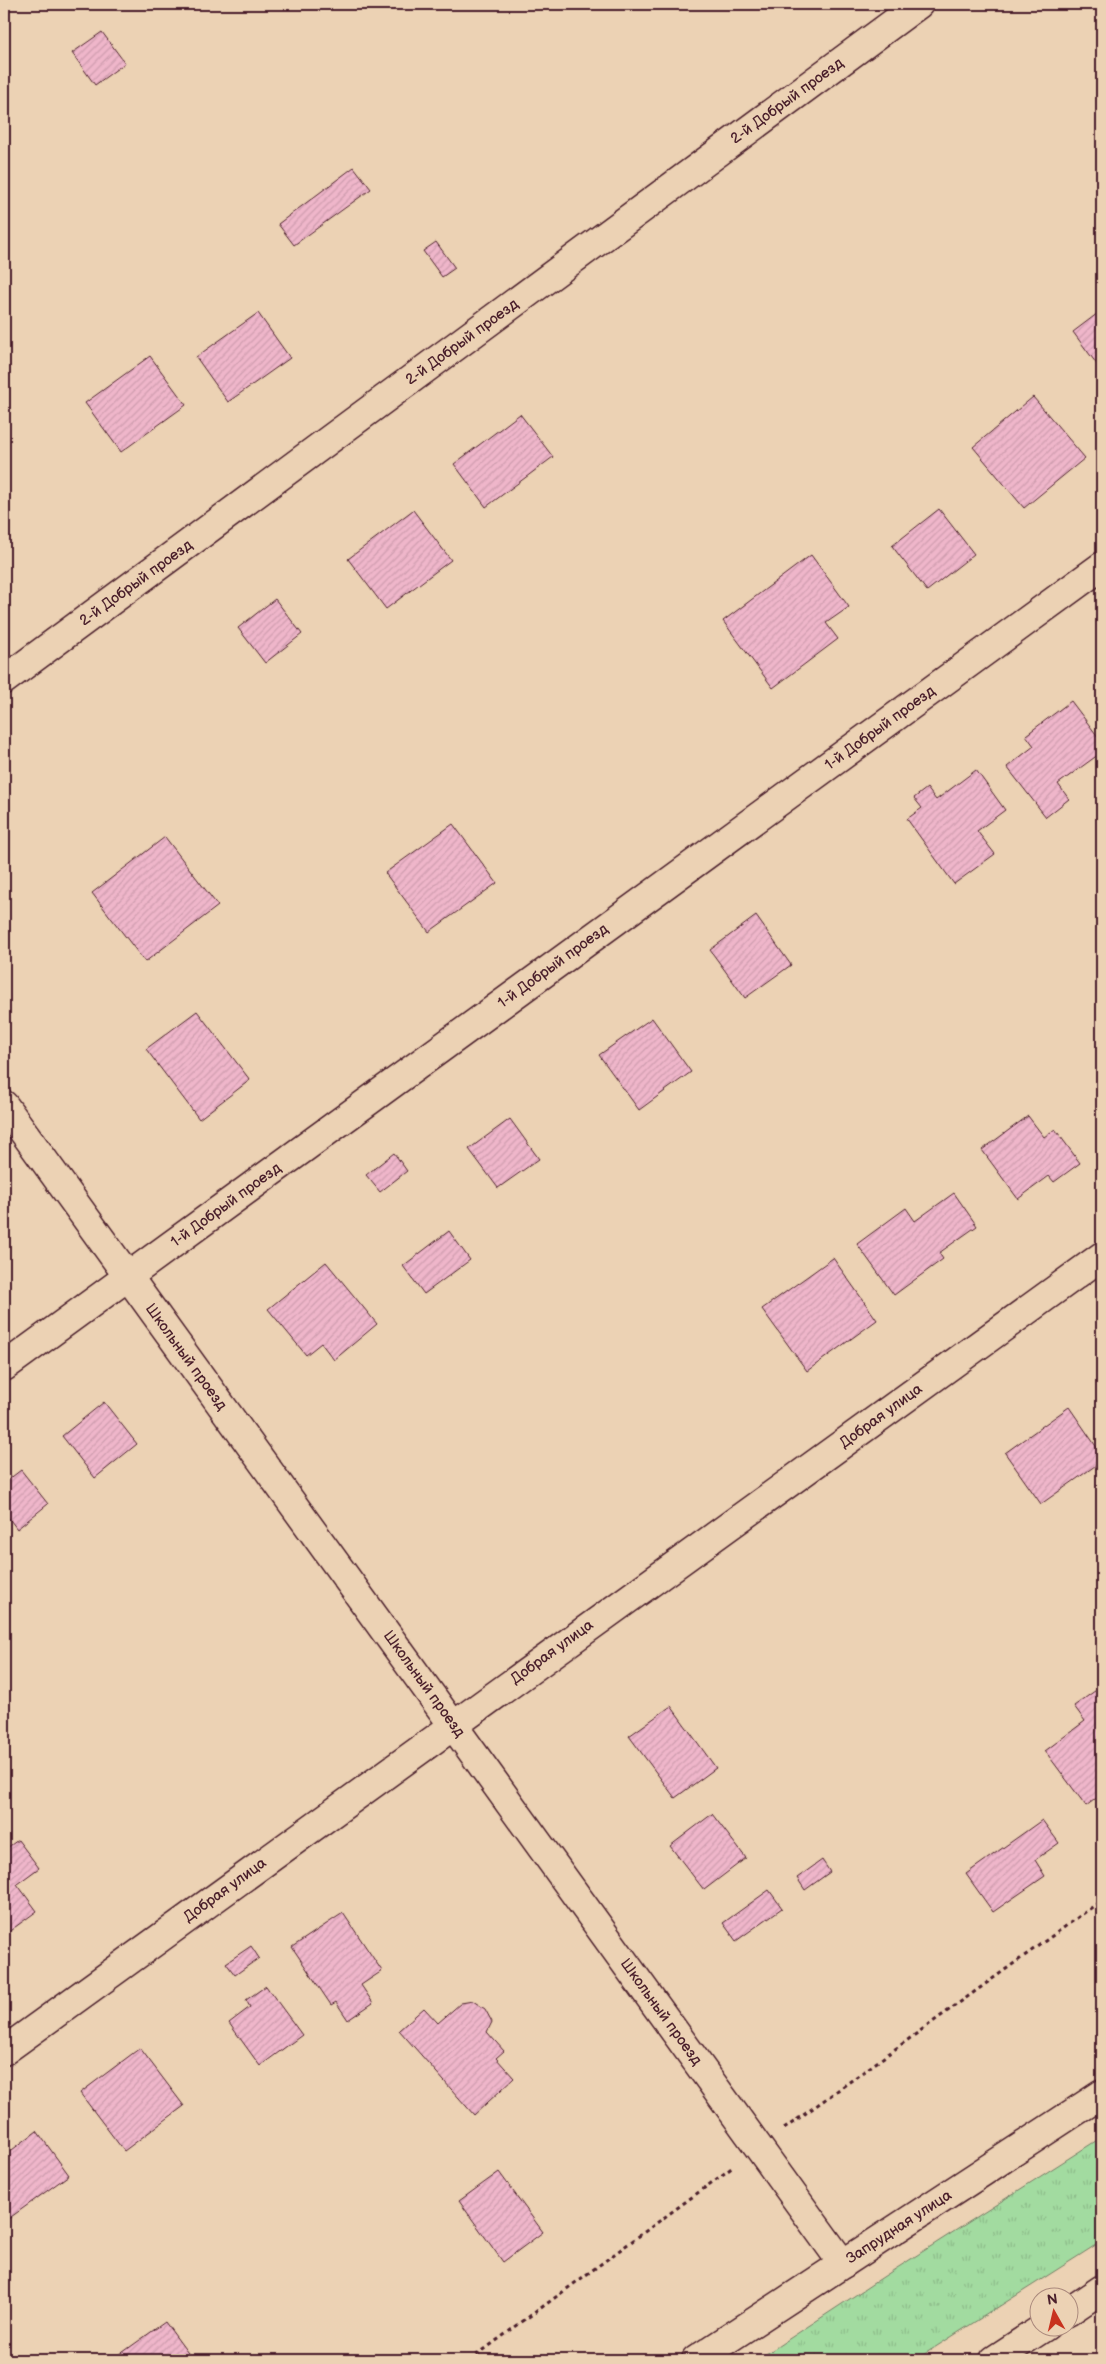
<svg xmlns="http://www.w3.org/2000/svg" width="1106" height="2364" font-family="'Balsamiq Sans',sans-serif">
<style>
.grass{fill:url(#grass-tufts);stroke:#767d66}
.building{fill:url(#building-hatch);stroke:#4a1f2b}
.lines{fill:none;stroke-linecap:round;stroke-linejoin:round}
.street-casing{stroke:#4a1f2b;stroke-width:31}
.secondary-casing{stroke:#4a1f2b;stroke-width:31}
.path{stroke:#4a1f2b;stroke-width:3;stroke-dasharray:4 4;stroke-linecap:butt}
.street{stroke:#ecd2b4;stroke-width:28}
.secondary{stroke:#ecd2b4;stroke-width:28}
.labels{text-anchor:middle;dominant-baseline:central;stroke-width:4.5;stroke-linejoin:round;paint-order:stroke}
.street-label{font-size:15px;fill:#4a1f2b;stroke:#ecd2b4}
</style>
<defs>
<pattern id="grass-tufts" width="24" height="20" patternUnits="userSpaceOnUse" patternTransform="scale(1.25)"><rect width="24" height="20" fill="#a2dba0"/><path d="M3 7l-1-3M5 7V3M7 7l1-3M15 17l-1-3M17 17v-4M19 17l1-3" fill="none" stroke="#8dbc8a"/></pattern>
<pattern id="building-hatch" width="6" height="6" patternUnits="userSpaceOnUse" patternTransform="scale(1.25)"><rect width="6" height="6" fill="#efb6ca"/><path d="M-1 1l2-2M0 6l6-6M5 7l2-2" fill="none" stroke="#ce9cae"/></pattern>
</defs>
<rect width="100%" height="100%" fill="#ecd2b4"/>
<filter id="ink" filterUnits="userSpaceOnUse"><feTurbulence type="fractalNoise" baseFrequency=".02" numOctaves="2"/><feDisplacementMap in="SourceGraphic" scale="10" xChannelSelector="R" yChannelSelector="G"/><feConvolveMatrix kernelMatrix="1 2 1 2 8 2 1 2 1" color-interpolation-filters="sRGB"/></filter>
<g filter="url(#ink)">
<path class="grass" d="M 1102,2137 L 1102,2241 L 915,2360 L 757,2360 L 886,2275 Z"/>
<g class="building">
<path d="M 102,32 L 125,63 L 95,85 L 72,53 Z"/>
<path d="M 354,167 L 371,189 L 294,245 L 278,224 Z"/>
<path d="M 436,242 L 455,268 L 442,277 L 423,251 Z"/>
<path d="M 1102,310 L 1102,371 L 1073,332 Z"/>
<path d="M 258,313 L 290,358 L 228,402 L 196,357 Z"/>
<path d="M 150,356 L 186,405 L 121,452 L 85,403 Z"/>
<path d="M 1033,397 L 1085,458 L 1024,508 L 973,447 Z"/>
<path d="M 520,414 L 553,457 L 486,507 L 454,464 Z"/>
<path d="M 939,509 L 974,554 L 927,591 L 892,546 Z"/>
<path d="M 413,510 L 451,560 L 386,609 L 348,559 Z"/>
<path d="M 811,555 L 849,607 L 826,623 L 838,639 L 773,688 L 723,621 Z"/>
<path d="M 275,599 L 302,634 L 265,663 L 238,628 Z"/>
<path d="M 1071,701 L 1102,742 L 1102,752 L 1058,784 L 1069,799 L 1046,817 L 1007,767 L 1034,746 L 1026,735 Z"/>
<path d="M 976,770 L 1005,810 L 977,831 L 995,854 L 954,884 L 907,819 L 922,808 L 914,798 L 927,788 L 936,800 Z"/>
<path d="M 453,824 L 497,883 L 429,932 L 385,873 Z"/>
<path d="M 165,837 L 218,906 L 145,962 L 92,893 Z"/>
<path d="M 756,916 L 791,965 L 745,998 L 710,950 Z"/>
<path d="M 197,1011 L 250,1080 L 199,1119 L 146,1049 Z"/>
<path d="M 652,1018 L 691,1072 L 639,1110 L 599,1055 Z"/>
<path d="M 1028,1116 L 1044,1137 L 1055,1129 L 1080,1163 L 1054,1182 L 1049,1176 L 1018,1199 L 982,1150 Z"/>
<path d="M 510,1119 L 539,1159 L 498,1188 L 469,1149 Z"/>
<path d="M 394,1153 L 407,1171 L 380,1192 L 366,1175 Z"/>
<path d="M 954,1193 L 977,1226 L 939,1253 L 943,1259 L 894,1295 L 857,1244 L 906,1208 L 915,1221 Z"/>
<path d="M 449,1231 L 470,1260 L 424,1294 L 403,1266 Z"/>
<path d="M 833,1258 L 877,1320 L 807,1371 L 762,1309 Z"/>
<path d="M 326,1262 L 377,1324 L 334,1360 L 321,1343 L 306,1355 L 268,1309 Z"/>
<path d="M 104,1402 L 137,1444 L 95,1478 L 62,1436 Z"/>
<path d="M 1069,1407 L 1102,1455 L 1102,1461 L 1041,1504 L 1005,1453 Z"/>
<path d="M 21,1470 L 48,1504 L 17,1529 L 4,1512 L 4,1483 Z"/>
<path d="M 1099,1688 L 1102,1693 L 1102,1794 L 1086,1806 L 1045,1751 L 1085,1721 L 1074,1706 Z"/>
<path d="M 671,1706 L 716,1768 L 675,1798 L 629,1736 Z"/>
<path d="M 712,1814 L 746,1858 L 704,1890 L 670,1846 Z"/>
<path d="M 1042,1820 L 1059,1843 L 1035,1860 L 1045,1876 L 993,1912 L 966,1874 Z"/>
<path d="M 18,1840 L 39,1868 L 17,1884 L 37,1911 L 7,1933 L 4,1929 L 4,1850 Z"/>
<path d="M 822,1860 L 830,1872 L 805,1890 L 797,1878 Z"/>
<path d="M 769,1890 L 782,1908 L 736,1941 L 723,1923 Z"/>
<path d="M 343,1913 L 382,1971 L 361,1985 L 373,2003 L 348,2020 L 336,2002 L 331,2005 L 292,1947 Z"/>
<path d="M 251,1946 L 259,1958 L 235,1975 L 226,1963 Z"/>
<path d="M 266,1986 L 302,2035 L 260,2066 L 229,2023 L 250,2007 L 246,2000 Z"/>
<path d="M 473,2001 L 485,2009 L 492,2022 L 487,2032 L 504,2051 L 496,2058 L 514,2078 L 474,2115 L 399,2030 L 424,2008 L 438,2023 L 461,2003 Z"/>
<path d="M 140,2048 L 184,2106 L 124,2151 L 80,2093 Z"/>
<path d="M 37,2131 L 69,2175 L 4,2222 L 4,2156 Z"/>
<path d="M 499,2172 L 543,2232 L 503,2262 L 459,2201 Z"/>
<path d="M 165,2322 L 193,2360 L 112,2360 Z"/>
</g>
<g class="lines">
<defs>
<g id="street">
<path d="M 4,680 L 919,4"/>
<path d="M 4,1105 L 843,2264"/>
<path d="M 4,1367 L 1102,566"/>
<path d="M 4,2051 L 1102,1256"/>
</g>
<g id="secondary">
<path d="M 1068,2312 L 1102,2289"/>
<path d="M 696,2360 L 1102,2094"/>
<path d="M 994,2360 L 1046,2326"/>
</g>
</defs>
<use href="#street" class="street-casing"/>
<use href="#secondary" class="secondary-casing"/>
<g class="path">
<path d="M 784,2129 L 1102,1900"/>
<path d="M 470,2360 L 733,2167"/>
</g>
<use href="#street" class="street"/>
<use href="#secondary" class="secondary"/>
</g>
</g>
<g class="labels">
<g class="street-label">
<text transform="translate(787 101) rotate(-36)">2-й Добрый проезд</text>
<text transform="translate(462 342) rotate(-36)">2-й Добрый проезд</text>
<text transform="translate(136 583) rotate(-36)">2-й Добрый проезд</text>
<text transform="translate(880 728) rotate(-36)">1-й Добрый проезд</text>
<text transform="translate(553 966) rotate(-36)">1-й Добрый проезд</text>
<text transform="translate(226 1205) rotate(-36)">1-й Добрый проезд</text>
<text transform="translate(186 1357) rotate(54)">Школьный проезд</text>
<text transform="translate(881 1416) rotate(-36)">Добрая улица</text>
<text transform="translate(552 1652) rotate(-36)">Добрая улица</text>
<text transform="translate(424 1684) rotate(54)">Школьный проезд</text>
<text transform="translate(225 1890) rotate(-36)">Добрая улица</text>
<text transform="translate(661 2012) rotate(54)">Школьный проезд</text>
<text transform="translate(899 2227) rotate(-33)">Запрудная улица</text>
</g>
</g>
<rect width="1106" height="2364" fill="none" stroke="#ecd2b4" stroke-width="20"/>
<rect x="10" y="10" width="1086" height="2344" fill="none" stroke="#4a1f2b" stroke-width="2" filter="url(#ink)"/>
<g transform="translate(1054 2312) rotate(352)"><circle r="24" fill="#ecd2b4" stroke="#ab8a7d"/>
<path d="M0-4L9 19L0 12L-9 19Z" fill="#c8321e"/>
<text y="-8" font-size="14" font-weight="bold" text-anchor="middle" fill="#4a1f2b">N</text>
</g>
</svg>
